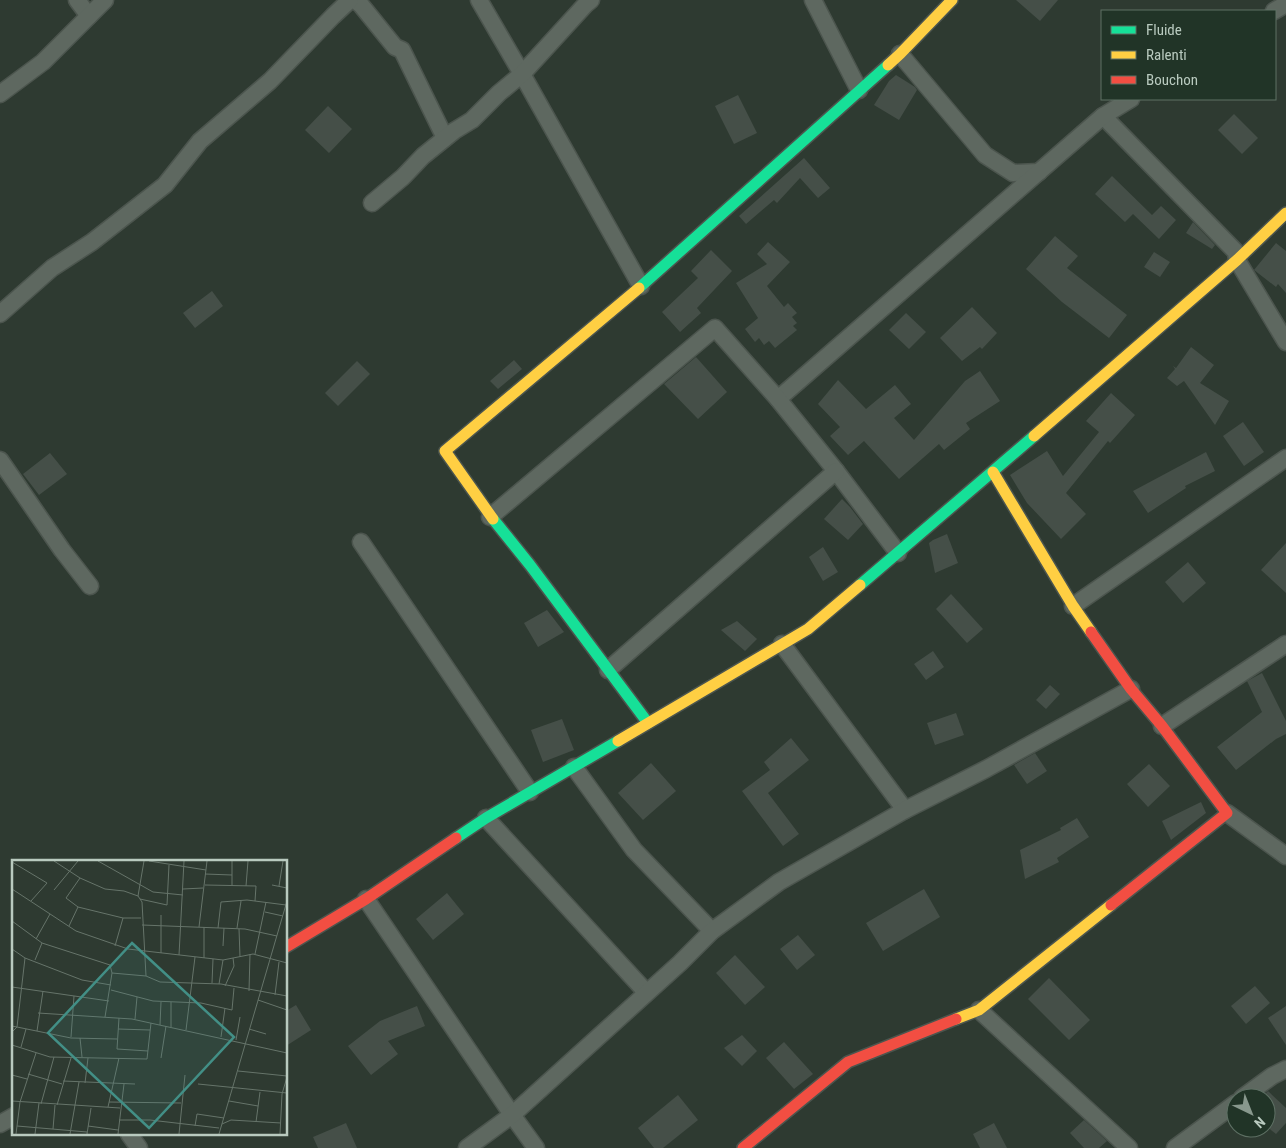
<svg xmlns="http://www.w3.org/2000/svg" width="1286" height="1148" font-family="'Roboto Condensed',sans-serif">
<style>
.building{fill:#454f48}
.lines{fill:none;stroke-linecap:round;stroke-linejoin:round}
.street-casing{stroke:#4c554e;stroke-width:19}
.fast-casing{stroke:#4c554e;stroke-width:14}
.slow-casing{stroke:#4c554e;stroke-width:14}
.jam-casing{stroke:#4c554e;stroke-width:14}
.street{stroke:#5e6860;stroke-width:16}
.fast{stroke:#16e098;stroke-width:11}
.slow{stroke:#ffcf43;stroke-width:11}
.jam{stroke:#f24e42;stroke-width:11}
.inset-road{fill:none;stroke:#66746a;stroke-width:1}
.view{fill:#428f86;fill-opacity:0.15;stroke:#428f86;stroke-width:2.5}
.inset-edge{fill:none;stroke:#b9cabf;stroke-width:2.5}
</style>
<rect width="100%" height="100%" fill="#2e3a31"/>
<g class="building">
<path d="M 1016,0 L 1058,0 L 1040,21 Z"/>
<path d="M 896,75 L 915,87 L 917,90 L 899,120 L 874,105 L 889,81 Z"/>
<path d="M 738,95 L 757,133 L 734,144 L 715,106 Z"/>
<path d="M 328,106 L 352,129 L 329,153 L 305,130 Z"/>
<path d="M 1234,114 L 1258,138 L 1242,154 L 1218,130 Z"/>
<path d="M 804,158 L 830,188 L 818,198 L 800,178 L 777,203 L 774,200 L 746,224 L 739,216 Z"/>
<path d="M 1112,176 L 1152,215 L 1161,206 L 1176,220 L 1159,239 L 1133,214 L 1125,222 L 1095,194 Z"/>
<path d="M 1193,222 L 1215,245 L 1212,249 L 1186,233 Z"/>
<path d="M 1055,236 L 1078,256 L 1067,268 L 1127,315 L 1109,338 L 1062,302 L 1026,269 Z"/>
<path d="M 768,242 L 790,262 L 767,286 L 784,307 L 788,303 L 797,313 L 792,317 L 797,323 L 793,326 L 797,330 L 775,348 L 769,341 L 764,345 L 759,338 L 755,342 L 745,329 L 758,318 L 736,283 L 767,264 L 757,254 Z"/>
<path d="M 1276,243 L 1286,251 L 1286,293 L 1278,284 L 1276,287 L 1254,270 Z"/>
<path d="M 711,250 L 732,271 L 697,308 L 701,313 L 680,332 L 662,312 L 698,278 L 691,271 Z"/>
<path d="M 1154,252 L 1170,262 L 1160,277 L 1144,267 Z"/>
<path d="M 212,291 L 223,306 L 195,328 L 183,313 Z"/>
<path d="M 972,307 L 997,333 L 982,349 L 980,347 L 962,361 L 940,338 Z"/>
<path d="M 906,313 L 926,332 L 909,349 L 889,330 Z"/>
<path d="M 1191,347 L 1214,365 L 1200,383 L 1229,401 L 1215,425 L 1184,381 L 1177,386 L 1167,378 L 1175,369 L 1173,366 L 1176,368 Z"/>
<path d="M 696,357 L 727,392 L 698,419 L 664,384 Z"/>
<path d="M 514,360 L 522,369 L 498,389 L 490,381 Z"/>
<path d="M 357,361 L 370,374 L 338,406 L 325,393 Z"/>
<path d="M 980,371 L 1000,401 L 966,423 L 970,429 L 944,450 L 939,444 L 899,479 L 864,441 L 848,455 L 830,436 L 840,427 L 818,404 L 838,380 L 866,409 L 895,385 L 911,404 L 894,418 L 914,440 L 965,381 Z"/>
<path d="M 1111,393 L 1135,415 L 1110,443 L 1108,441 L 1066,493 L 1086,514 L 1061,539 L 1027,503 L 1010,475 L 1047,451 L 1063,476 L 1099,432 L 1086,421 Z"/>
<path d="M 1243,422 L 1264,452 L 1244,466 L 1223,436 Z"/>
<path d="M 1206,452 L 1215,471 L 1185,486 L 1186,488 L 1148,513 L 1133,491 Z"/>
<path d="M 50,453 L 67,474 L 39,495 L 23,474 Z"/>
<path d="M 842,499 L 850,507 L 863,524 L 848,540 L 824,519 Z"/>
<path d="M 947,534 L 958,563 L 935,573 L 929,543 L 933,540 Z"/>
<path d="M 1286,543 L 1286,593 L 1261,570 Z"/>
<path d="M 823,547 L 838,572 L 823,581 L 809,557 Z"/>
<path d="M 1188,562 L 1206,583 L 1183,603 L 1165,582 Z"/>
<path d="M 951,594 L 983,629 L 967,643 L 936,609 Z"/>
<path d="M 547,610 L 564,632 L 538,647 L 524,623 Z"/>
<path d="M 737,621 L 757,639 L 745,651 L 721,630 Z"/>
<path d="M 933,651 L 944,667 L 926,680 L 914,664 Z"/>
<path d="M 1262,673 L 1286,721 L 1286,734 L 1276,739 L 1236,770 L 1217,747 L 1262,712 L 1247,681 Z"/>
<path d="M 1050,685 L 1060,694 L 1046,709 L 1036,700 Z"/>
<path d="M 956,713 L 964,735 L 935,745 L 927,723 Z"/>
<path d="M 562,719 L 574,750 L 543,762 L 531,730 Z"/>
<path d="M 791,738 L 809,760 L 768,793 L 799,834 L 783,846 L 742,791 L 770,770 L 764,762 Z"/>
<path d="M 1035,753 L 1047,771 L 1027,784 L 1014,765 Z"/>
<path d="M 651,763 L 676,791 L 643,820 L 618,793 Z"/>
<path d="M 1149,764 L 1170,786 L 1148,807 L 1127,784 Z"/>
<path d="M 1201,802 L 1206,813 L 1171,840 L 1162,821 Z"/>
<path d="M 1077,818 L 1089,837 L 1057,858 L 1059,862 L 1025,879 L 1020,850 L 1061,830 L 1060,828 Z"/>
<path d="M 924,889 L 940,917 L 883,951 L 866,923 Z"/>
<path d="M 447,893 L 464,914 L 433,940 L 416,919 Z"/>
<path d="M 798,935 L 815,955 L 797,970 L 780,949 Z"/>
<path d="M 735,955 L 765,987 L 745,1005 L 716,973 Z"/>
<path d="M 1049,978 L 1090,1020 L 1069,1040 L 1028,999 Z"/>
<path d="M 1255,986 L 1270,1003 L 1246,1024 L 1231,1006 Z"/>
<path d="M 296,1005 L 311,1030 L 286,1046 L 286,1011 Z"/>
<path d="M 417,1006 L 425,1026 L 388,1041 L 398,1054 L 371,1075 L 348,1046 L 380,1021 Z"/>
<path d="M 1286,1006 L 1286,1045 L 1268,1018 Z"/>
<path d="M 742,1035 L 757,1051 L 742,1066 L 724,1048 Z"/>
<path d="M 784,1042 L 813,1074 L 794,1089 L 766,1058 Z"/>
<path d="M 1268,1091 L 1286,1108 L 1286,1123 L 1276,1134 L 1266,1126 L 1266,1093 Z"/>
<path d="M 678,1095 L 698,1120 L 663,1148 L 654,1148 L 638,1128 Z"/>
<path d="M 1084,1120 L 1107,1141 L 1099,1148 L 1084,1148 L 1070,1133 Z"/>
<path d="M 346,1123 L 357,1148 L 318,1148 L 313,1137 Z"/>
<path d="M 994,1123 L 1007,1148 L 980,1148 L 973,1134 Z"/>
</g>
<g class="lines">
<defs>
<g id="street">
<path d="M 77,0 L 89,16"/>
<path d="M 355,0 L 361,5 L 395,47 L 402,50 L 445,138"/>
<path d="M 479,0 L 522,74 L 641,286"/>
<path d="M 813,0 L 859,90"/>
<path d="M 1274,11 L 1286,4"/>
<path d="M 900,54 L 985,155 L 1013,173 L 1039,172"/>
<path d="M 0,94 L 43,62 L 105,0"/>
<path d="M 1103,116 L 1236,252 L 1237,260 L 1286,342"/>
<path d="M 372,203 L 403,177 L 423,156 L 454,131 L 472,120 L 499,93 L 522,74 L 585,5 L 591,0"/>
<path d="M 0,314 L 52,268 L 92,242 L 165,185 L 200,141 L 270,81 L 333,16 L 350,0"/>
<path d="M 778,399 L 1103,116 L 1131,99"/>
<path d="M 0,460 L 62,550 L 90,586"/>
<path d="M 490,517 L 715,328 L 778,399 L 836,471 L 898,553"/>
<path d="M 361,542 L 530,792"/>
<path d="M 1073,606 L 1286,458"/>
<path d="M 782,644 L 905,810"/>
<path d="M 608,670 L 836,471"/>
<path d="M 1162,726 L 1286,644"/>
<path d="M 574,767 L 634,850 L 712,931"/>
<path d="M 1227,813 L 1286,856"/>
<path d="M 486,818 L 646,992"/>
<path d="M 366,899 L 515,1119 L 536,1148"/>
<path d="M 979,1010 L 1129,1148"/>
<path d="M 1242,1098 L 1272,1076 L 1286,1069"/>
<path d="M 0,1124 L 14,1116"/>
<path d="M 129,1134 L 139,1148"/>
<path d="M 467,1148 L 512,1115 L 680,963 L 712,931 L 779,882 L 905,810 L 986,769 L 1131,689"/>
<path d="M 1175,1148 L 1236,1103"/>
</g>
<g id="fast">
<path d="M 639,288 L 888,65"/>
<path d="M 493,519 L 530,565 L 648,723"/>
<path d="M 860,585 L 1034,436"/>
<path d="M 456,838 L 486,818 L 618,741"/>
</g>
<g id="slow">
<path d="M 888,65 L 900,54 L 952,0"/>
<path d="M 1034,436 L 1237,260 L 1286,213"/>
<path d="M 993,472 L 1073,606 L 1091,632"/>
<path d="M 493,519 L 445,451 L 639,288"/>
<path d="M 618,741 L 808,629 L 860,585"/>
<path d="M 956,1019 L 979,1010 L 1111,905"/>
</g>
<g id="jam">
<path d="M 1091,632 L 1131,689 L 1162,726 L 1227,813 L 1111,905"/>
<path d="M 286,947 L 366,899 L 456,838"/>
<path d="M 743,1148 L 848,1062 L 956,1019"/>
</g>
</defs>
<use href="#street" class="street-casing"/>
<use href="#fast" class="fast-casing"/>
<use href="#slow" class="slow-casing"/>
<use href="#jam" class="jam-casing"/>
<use href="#street" class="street"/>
<use href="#fast" class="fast"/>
<use href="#slow" class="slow"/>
<use href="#jam" class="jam"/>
</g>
<g transform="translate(12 860)">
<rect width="275" height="275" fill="#2e3a31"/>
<path class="inset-road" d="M 42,1 L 68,18 L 93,29 L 112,31 L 126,36M 86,1 L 141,32 L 171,35M 132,1 L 126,36 L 130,42 L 134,116M 137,1 L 194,10M 220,1 L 220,26M 0,2 L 35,23 L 19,41M 193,14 L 220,15M 68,18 L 54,38 L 66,47 L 111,58 L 129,58M 193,25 L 244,26 L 243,41M 260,25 L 275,28M 234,26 L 236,1M 267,26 L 271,1M 0,29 L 64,71 L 116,89 L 211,100 L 241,94 L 275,103M 171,29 L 191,28M 42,30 L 66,1M 128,39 L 155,45 L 157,5M 253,52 L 271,56M 149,55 L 149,93M 0,61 L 30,83 L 98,105 L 100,113M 130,65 L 233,69 L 265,76M 57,66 L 66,47M 187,67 L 195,1M 192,67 L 192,98M 206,68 L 209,42 L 235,40 L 274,45M 225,68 L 229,41M 227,69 L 228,97M 24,79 L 38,54M 103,86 L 111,58M 211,86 L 212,68M 0,89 L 13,98 L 70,120 L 99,125M 243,94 L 254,42M 167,95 L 172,1M 23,100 L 30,83M 200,123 L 201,99M 207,124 L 211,100M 213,126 L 222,106 L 221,98M 0,127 L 97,141M 99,130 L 141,141 L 189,143 L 220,150 L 222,128M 237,131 L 238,94M 263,135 L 267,102M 246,140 L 275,150M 26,153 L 120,159 L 275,193M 93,157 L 100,113 L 134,116 L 148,122 L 209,124 L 275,136M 107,158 L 105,189 L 136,191M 123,159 L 125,137M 148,165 L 149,142M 0,166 L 59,178 L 105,179M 159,167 L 159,142M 106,169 L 138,170M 237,169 L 254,174M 174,170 L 183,97M 25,171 L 31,131M 0,172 L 5,167 L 13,98M 59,177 L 62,136M 209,177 L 213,148M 68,178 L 70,197M 224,180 L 228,157M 0,185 L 38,197 L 135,199 L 139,163M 9,187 L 14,169M 149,198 L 154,166M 226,211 L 275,216M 16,214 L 50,224M 0,215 L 15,219M 51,221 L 123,224M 73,223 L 76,198M 186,224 L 275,233M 0,241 L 108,248M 217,241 L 246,246M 97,242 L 169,243M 29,244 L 42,197M 45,245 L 59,198M 96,247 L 107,198M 107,260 L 138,260 L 207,268M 244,262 L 248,232M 210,264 L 219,260 L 269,263M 5,266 L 75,272M 76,266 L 106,270M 183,266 L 185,254 L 212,258M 41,269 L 43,245M 4,274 L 8,242 L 24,193M 23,274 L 27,243M 58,274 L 67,222M 75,274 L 79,248M 106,274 L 112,224M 167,274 L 173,215M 207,274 L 275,41M 268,274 L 270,234 L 275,217"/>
<path class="view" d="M 120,83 L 222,177 L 137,268 L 36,173 Z"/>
<rect width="275" height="275" class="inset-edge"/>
</g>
<rect x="1101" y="10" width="175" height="90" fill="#213427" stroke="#5e7064"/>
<rect x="1111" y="26" width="25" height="8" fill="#16e098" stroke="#5e7064"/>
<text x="1146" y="35" font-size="15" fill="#b9cabf">Fluide</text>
<rect x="1111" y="51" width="25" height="8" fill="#ffcf43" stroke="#5e7064"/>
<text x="1146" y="60" font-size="15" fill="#b9cabf">Ralenti</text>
<rect x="1111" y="76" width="25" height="8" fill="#f24e42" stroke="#5e7064"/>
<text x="1146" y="85" font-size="15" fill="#b9cabf">Bouchon</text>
<g transform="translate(1251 1113) rotate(137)"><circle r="24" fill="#213427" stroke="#5e7064"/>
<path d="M0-4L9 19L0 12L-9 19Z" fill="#88988d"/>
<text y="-8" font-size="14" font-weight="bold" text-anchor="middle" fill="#b9cabf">N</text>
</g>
</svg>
